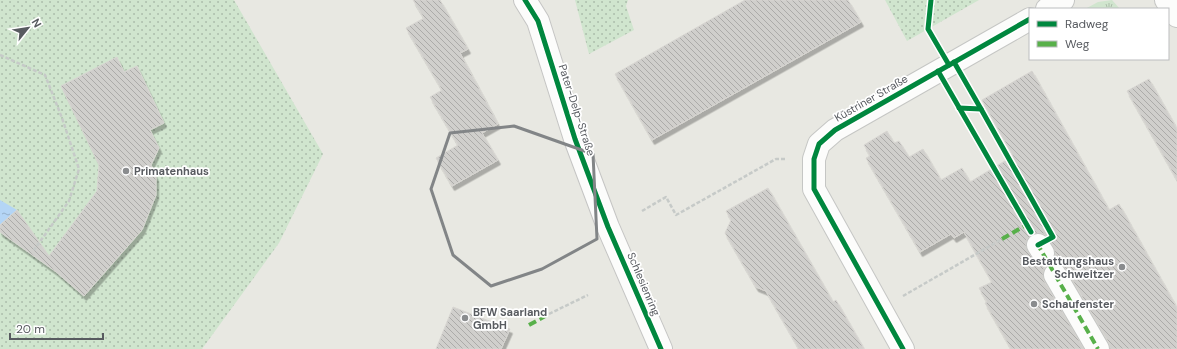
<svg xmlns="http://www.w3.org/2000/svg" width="1177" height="349" font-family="'DM Sans',sans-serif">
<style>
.grass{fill:url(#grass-tufts)}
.park{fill:url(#park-dots)}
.water{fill:url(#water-ripples)}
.building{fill:url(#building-back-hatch);stroke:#d8d6d2;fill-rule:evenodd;filter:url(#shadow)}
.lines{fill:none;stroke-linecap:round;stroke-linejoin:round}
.street-casing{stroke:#c5c6c4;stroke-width:24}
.secondary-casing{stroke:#c5c5c4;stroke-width:24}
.path{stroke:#c6cac8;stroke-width:2.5;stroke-dasharray:4 2;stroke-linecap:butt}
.street{stroke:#fcfcfb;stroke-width:22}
.secondary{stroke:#fcfcfb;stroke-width:22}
.quiet{stroke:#58b04a;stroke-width:4;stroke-dasharray:8 4;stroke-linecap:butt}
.cycleway-casing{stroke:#fff;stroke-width:8}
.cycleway{stroke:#00873e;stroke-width:5}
.marked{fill:none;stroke:#828587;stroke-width:3;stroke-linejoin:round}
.poi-dot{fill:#8a8c8e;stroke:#fff;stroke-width:1.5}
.labels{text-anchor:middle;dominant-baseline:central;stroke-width:3.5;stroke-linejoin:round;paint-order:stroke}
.street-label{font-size:11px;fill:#585b60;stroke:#fff}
.poi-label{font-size:11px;font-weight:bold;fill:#585b60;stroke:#fff;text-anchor:start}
</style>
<defs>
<pattern id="grass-tufts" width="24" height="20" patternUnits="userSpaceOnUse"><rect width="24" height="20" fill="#d0e5ce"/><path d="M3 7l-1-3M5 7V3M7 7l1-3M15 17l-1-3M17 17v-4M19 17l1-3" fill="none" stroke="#acbdab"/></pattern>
<pattern id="park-dots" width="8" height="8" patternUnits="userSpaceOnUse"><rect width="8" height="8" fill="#d0e5ce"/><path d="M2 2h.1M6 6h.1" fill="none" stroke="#acbdab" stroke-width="1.8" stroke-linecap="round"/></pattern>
<pattern id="water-ripples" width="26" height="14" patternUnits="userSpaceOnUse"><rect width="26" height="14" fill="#b4d5f5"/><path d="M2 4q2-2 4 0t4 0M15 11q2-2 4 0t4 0" fill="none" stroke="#95b0ca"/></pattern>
<pattern id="building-back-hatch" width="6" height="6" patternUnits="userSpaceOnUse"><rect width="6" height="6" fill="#d0cfcc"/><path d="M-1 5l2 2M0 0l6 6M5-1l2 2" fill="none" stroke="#acaba9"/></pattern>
<filter id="shadow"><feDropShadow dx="2.5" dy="4.5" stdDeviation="0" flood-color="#0004"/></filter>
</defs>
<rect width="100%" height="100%" fill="#e8e8e2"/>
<path class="grass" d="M 1112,0 L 1120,9 L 1085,9 L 1098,2 Z"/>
<g class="park">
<path d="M 0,0 L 234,0 L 323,154 L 279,243 L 202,349 L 0,349 Z"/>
<path d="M 575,0 L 628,0 L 626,6 L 634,30 L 589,54 Z"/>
<path d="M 885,0 L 979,0 L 907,41 Z"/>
</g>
<path class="water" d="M 0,200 L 17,210 L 0,225 Z"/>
<g class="building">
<path d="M 413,0 L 440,0 L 468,49 L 460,53 L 498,124 L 482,133 L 498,160 L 452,186 L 436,158 L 458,145 L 430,97 L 442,90 L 406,28 L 424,18 Z"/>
<path d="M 745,0 L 848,0 L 861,22 L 652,140 L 615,74 Z"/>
<path d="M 117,57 L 124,72 L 137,66 L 164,123 L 150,130 L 159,148 L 151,165 L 156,177 L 156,195 L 142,230 L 84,296 L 55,271 L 0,232 L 0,225 L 17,210 L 49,256 L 97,191 L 99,165 L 61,86 Z"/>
<path d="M 1032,71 L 1109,210 L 1119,204 L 1177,308 L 1177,349 L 1110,349 L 1109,343 L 1066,269 L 1062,264 L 1055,263 L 1049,264 L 1044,268 L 1043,275 L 1044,281 L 1084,349 L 1011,349 L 985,303 L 987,302 L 979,288 L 992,282 L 964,232 L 954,238 L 951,234 L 920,252 L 866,158 L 870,156 L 864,145 L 887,131 L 894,143 L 899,141 L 909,157 L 923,149 L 941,180 L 962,168 L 970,182 L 1013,156 L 982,100 ZM 1037,233 L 1044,234 L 1048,238 L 1055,252 L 1054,259 L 1050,263 L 1044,265 L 1038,264 L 1033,260 L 1026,246 L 1027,239 L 1031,235 Z"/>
<path d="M 1149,79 L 1177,129 L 1177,180 L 1127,91 Z"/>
<path d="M 768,188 L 833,302 L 836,300 L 864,349 L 799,349 L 766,291 L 756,287 L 725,233 L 731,220 L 726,211 Z"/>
<path d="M 453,307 L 510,329 L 501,349 L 436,349 Z"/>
</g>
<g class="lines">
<defs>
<g id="street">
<path d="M 1166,0 L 1177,16"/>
<path d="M 1047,9 L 1063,0"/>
<path d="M 1038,245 L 1043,253"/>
<path d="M 1055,275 L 1098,349"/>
<path d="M 903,349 L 814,189 L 814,159 L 819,144 L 835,130 L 1030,19"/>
</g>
<path id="secondary" d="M 525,0 L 538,21 L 575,139 L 608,227 L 661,349"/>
</defs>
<use href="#street" class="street-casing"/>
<use href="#secondary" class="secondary-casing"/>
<g class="path">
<path d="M 0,55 L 45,75 L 62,118 L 79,169 L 69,201 L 34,250"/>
<path d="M 642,211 L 666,197 L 676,215 L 776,159 L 787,159"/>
<path d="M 903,296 L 1002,239"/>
<path d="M 549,314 L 588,295"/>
</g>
<use href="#street" class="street"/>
<use href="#secondary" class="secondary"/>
<g class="quiet">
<path d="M 1002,239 L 1026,225"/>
<path d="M 1040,244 L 1038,245 L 1098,349"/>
<path d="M 529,325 L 549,314"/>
</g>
<defs>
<g id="cycleway">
<path d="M 525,0 L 538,21 L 575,139 L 608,227 L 661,349"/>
<path d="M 931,0 L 928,29 L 949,65"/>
<path d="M 954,62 L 981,109"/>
<path d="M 938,71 L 1031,232"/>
<path d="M 959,108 L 981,109 L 1053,237 L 1038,245"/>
<path d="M 903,349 L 814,189 L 814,159 L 819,144 L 835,130 L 1030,19"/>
</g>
</defs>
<use href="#cycleway" class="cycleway-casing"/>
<use href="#cycleway" class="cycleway"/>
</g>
<path class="marked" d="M 514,126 L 593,154 L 597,239 L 542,269 L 491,286 L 453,255 L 431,189 L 450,133 Z"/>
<g class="poi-dot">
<circle cx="126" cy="171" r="4"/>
<circle cx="1122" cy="267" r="4"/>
<circle cx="1034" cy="304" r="4"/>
<circle cx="465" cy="318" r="4"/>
</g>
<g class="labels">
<g class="street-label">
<text transform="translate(871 98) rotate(-30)">Küstriner Straße</text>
<text transform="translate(577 110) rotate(72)">Pater-Delp-Straße</text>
<text transform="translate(644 284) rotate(67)">Schlesienring</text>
</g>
<g class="poi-label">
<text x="134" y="171">Primatenhaus</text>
<text x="1114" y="261" text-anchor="end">Bestattungshaus<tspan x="1114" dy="13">Schweitzer</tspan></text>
<text x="1042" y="304">Schaufenster</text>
<text x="473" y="312">BFW Saarland<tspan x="473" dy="13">GmbH</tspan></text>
</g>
</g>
<rect x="1029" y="8" width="140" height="52" fill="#ffffff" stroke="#bcbdbf"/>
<rect x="1037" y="21" width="20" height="6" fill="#00873e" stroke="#bcbdbf"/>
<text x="1065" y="28" font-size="12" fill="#585b60">Radweg</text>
<rect x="1037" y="41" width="20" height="6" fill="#58b04a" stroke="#bcbdbf"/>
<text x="1065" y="48" font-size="12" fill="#585b60">Weg</text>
<g transform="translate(28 28) rotate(60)" stroke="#ffffff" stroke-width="3" paint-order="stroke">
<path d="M0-3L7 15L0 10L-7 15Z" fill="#585b60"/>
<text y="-6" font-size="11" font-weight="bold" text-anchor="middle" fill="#585b60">N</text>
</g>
<path d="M10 333v6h93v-6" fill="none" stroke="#585b60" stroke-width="2"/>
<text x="16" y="333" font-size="12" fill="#585b60" stroke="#ffffff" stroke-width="3" paint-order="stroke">20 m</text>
</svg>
